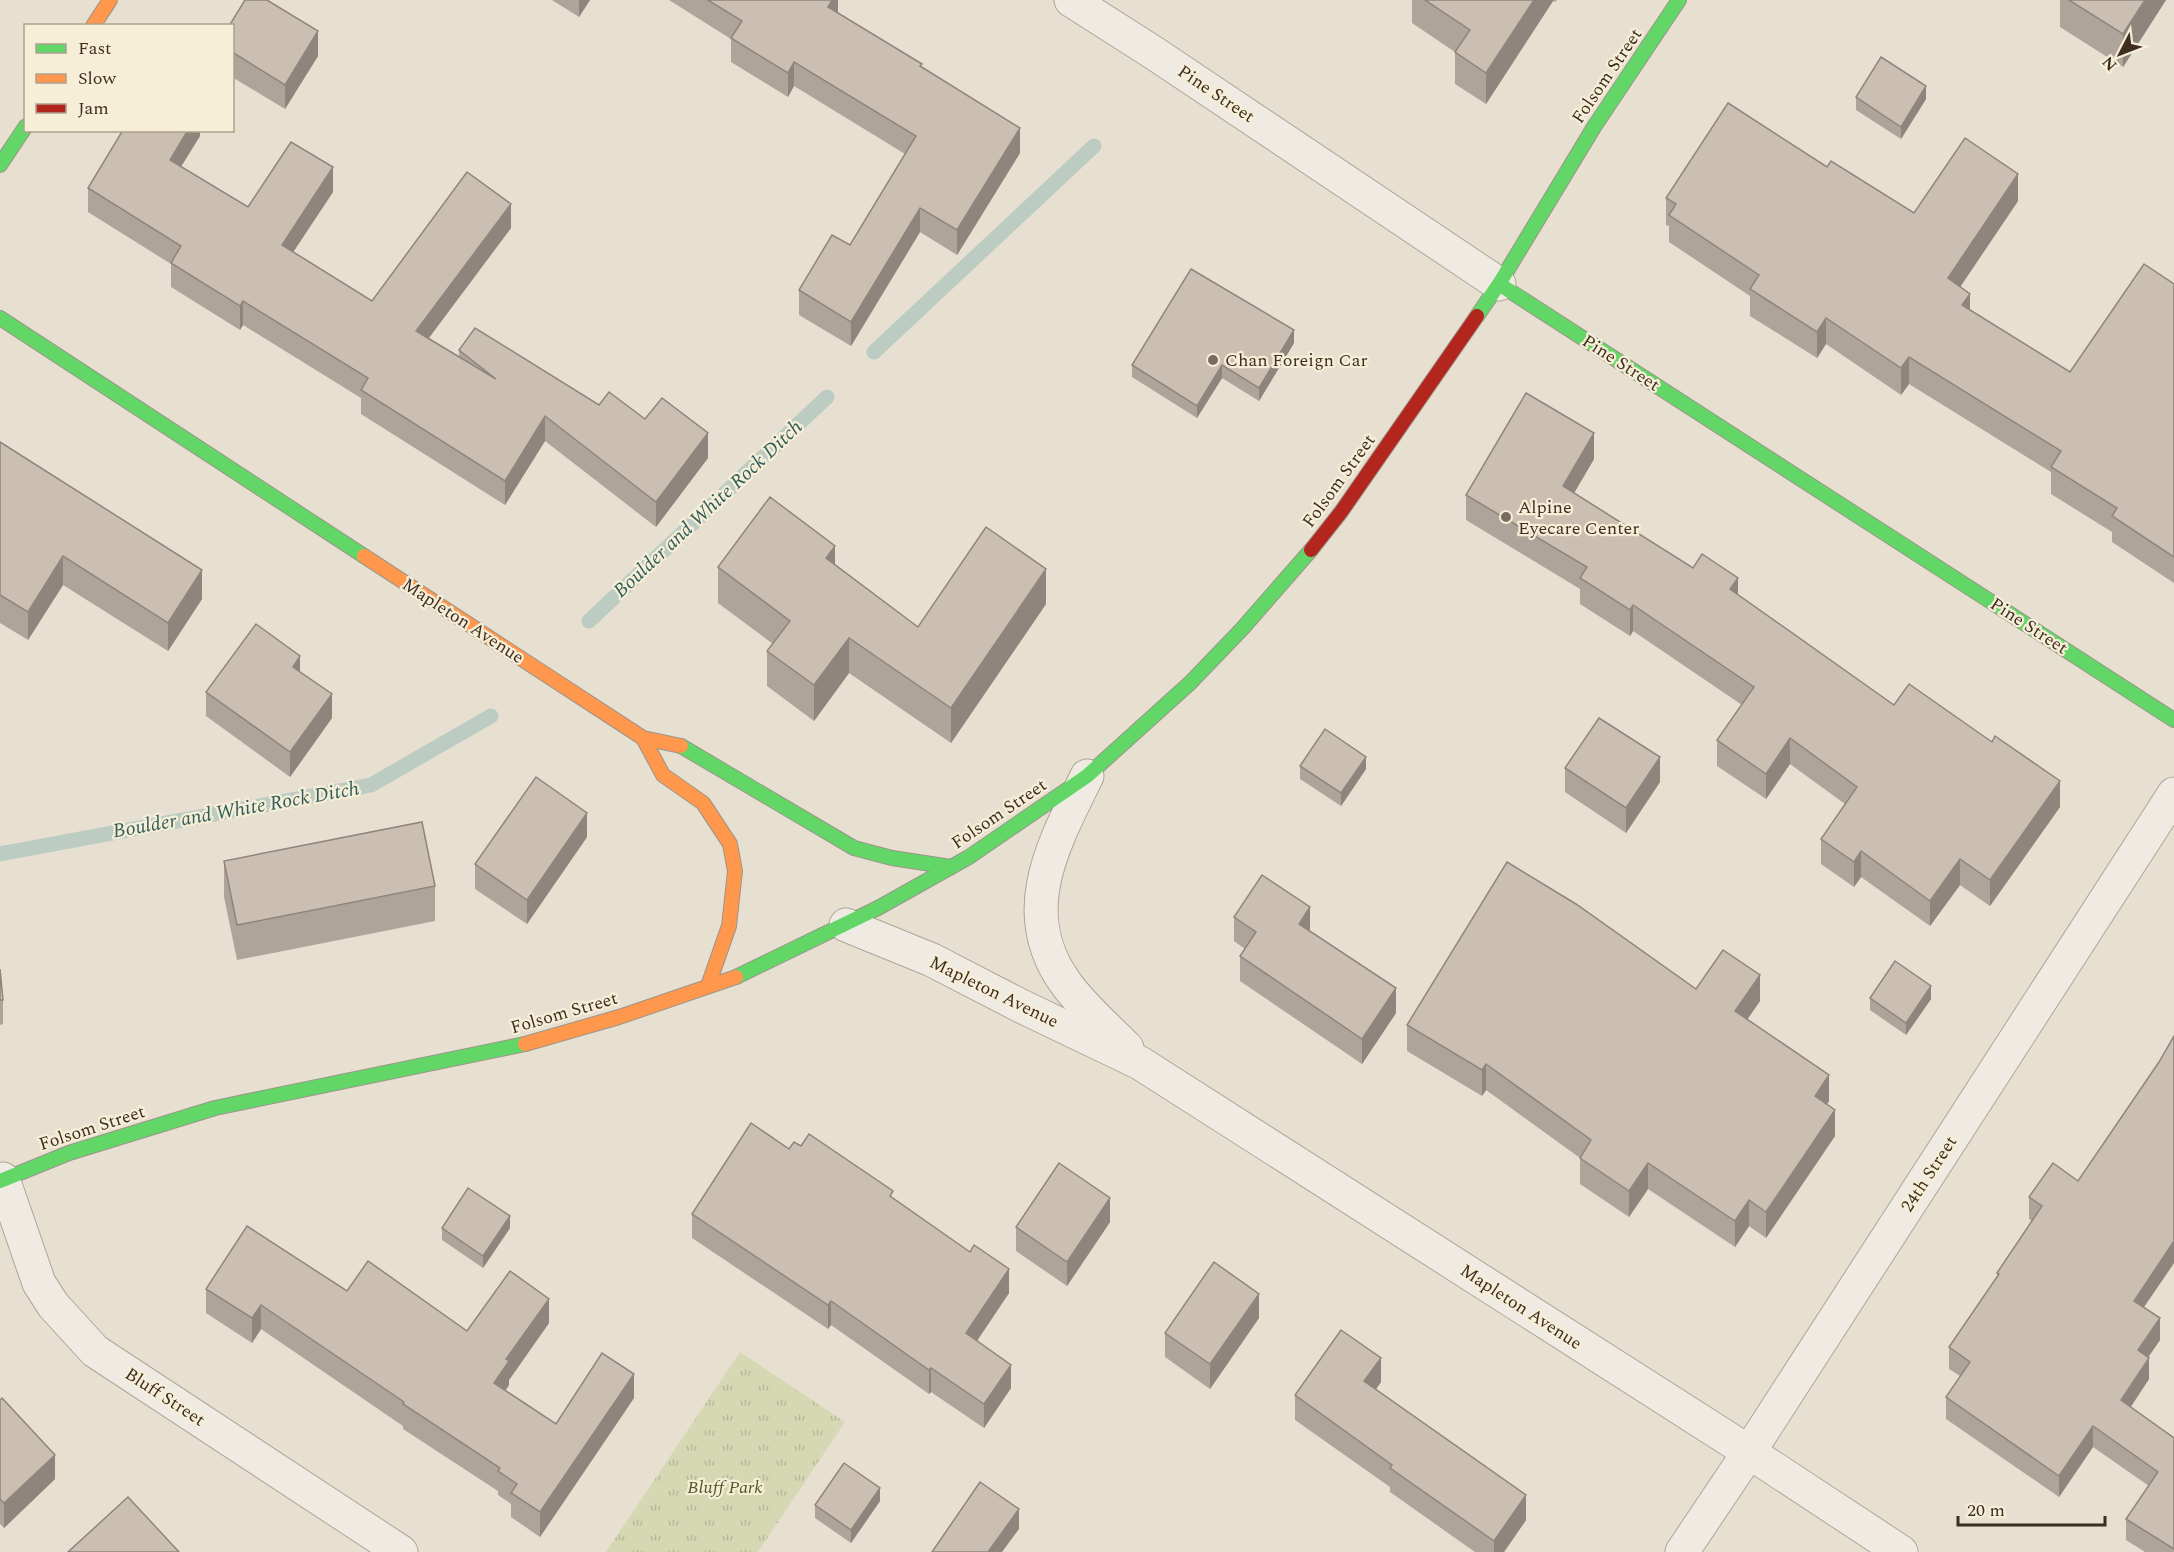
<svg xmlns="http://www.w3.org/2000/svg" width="2174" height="1552" font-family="Spectral,serif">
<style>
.park{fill:url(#park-tufts)}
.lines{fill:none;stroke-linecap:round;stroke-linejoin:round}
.stream{stroke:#bcccc2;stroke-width:15}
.street-casing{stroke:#ada599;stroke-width:35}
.fast-casing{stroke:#9c958a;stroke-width:16}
.slow-casing{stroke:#9c958a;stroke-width:16}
.jam-casing{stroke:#9c958a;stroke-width:16}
.street{stroke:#efebe3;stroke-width:33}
.fast{stroke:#63d668;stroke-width:14}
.slow{stroke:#ff974d;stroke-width:14}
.jam{stroke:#b3261e;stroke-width:14}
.wall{fill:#afa499}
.shaded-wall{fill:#8e867d}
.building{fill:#cbbfb2;stroke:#8e867d;stroke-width:1.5}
.poi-dot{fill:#786c5e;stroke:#f7eed8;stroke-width:2}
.labels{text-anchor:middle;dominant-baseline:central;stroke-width:4.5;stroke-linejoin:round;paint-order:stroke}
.street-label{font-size:18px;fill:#3d2e20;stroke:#f7eed8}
.poi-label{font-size:18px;fill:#3d2e20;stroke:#f7eed8;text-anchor:start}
.park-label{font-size:18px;font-style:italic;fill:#4d5a26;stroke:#f7eed8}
.water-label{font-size:20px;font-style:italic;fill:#2f5d5a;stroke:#f7eed8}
</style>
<defs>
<pattern id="park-tufts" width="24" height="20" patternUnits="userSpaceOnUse" patternTransform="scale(1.5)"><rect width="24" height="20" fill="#d6d7b3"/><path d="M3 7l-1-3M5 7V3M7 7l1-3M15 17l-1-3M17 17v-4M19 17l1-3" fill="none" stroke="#b9b99a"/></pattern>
</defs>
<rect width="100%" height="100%" fill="#e7e0d1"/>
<path class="park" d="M 740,1352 L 845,1422 L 758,1552 L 606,1552 Z"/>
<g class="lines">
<g class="stream">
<path d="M 874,352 L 1094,146"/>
<path d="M 589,621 L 827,397"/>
<path d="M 0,854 L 371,785 L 491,716"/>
</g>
<defs>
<g id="street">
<path d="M 1071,0 L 1154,53 L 1499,284"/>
<path d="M 1087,776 C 1053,845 1014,914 1067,985 C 1084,1008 1107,1028 1127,1048"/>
<path d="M 846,925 L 932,960 L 1021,1006 L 1140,1063 L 1749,1452 L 1901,1552"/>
<path d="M 3,1179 L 39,1283 L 53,1305 L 95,1351 L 401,1552"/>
<path d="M 1682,1552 L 1749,1452 L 2174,794"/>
</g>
<g id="fast">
<path d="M 0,165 L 26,126"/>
<path d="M 1499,284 L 2174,720"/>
<path d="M 1477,316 L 1499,284 L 1594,127 L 1679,0"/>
<path d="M 0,318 L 364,556"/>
<path d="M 681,746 L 854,848 L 892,858 L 951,867"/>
<path d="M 736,977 L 878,908 L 969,857 L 1087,776 L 1190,683 L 1242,629 L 1311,550"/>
<path d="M 0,1181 L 69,1153 L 215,1108 L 525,1044"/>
</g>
<g id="slow">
<path d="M 93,26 L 110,0"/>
<path d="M 364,556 L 643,738 L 681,746"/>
<path d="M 643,738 L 663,775 L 703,803 L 730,844 L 735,871 L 729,926 L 708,986"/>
<path d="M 525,1044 L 619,1017 L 736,977"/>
</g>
<path id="jam" d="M 1311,550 L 1341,512 L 1477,316"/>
</defs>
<use href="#street" class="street-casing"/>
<use href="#fast" class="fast-casing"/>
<use href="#slow" class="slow-casing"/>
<use href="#jam" class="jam-casing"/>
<use href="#street" class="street"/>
<use href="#fast" class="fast"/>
<use href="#slow" class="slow"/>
<use href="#jam" class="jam"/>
</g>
<g class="wall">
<path d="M 552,0 L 590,0 L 579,17 Z"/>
<path d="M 669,0 L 838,0 L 838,13 L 922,67 L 1020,153 L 957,255 L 920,232 L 851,346 L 799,315 L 799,290 L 850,245 L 905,154 L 794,86 L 788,97 L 731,62 L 731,39 Z"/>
<path d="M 1412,0 L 1557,0 L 1555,2 L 1553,1 L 1486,104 L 1455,84 L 1455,52 L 1412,23 Z"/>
<path d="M 2060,0 L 2166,0 L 2123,67 L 2060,27 Z"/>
<path d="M 232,26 L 318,56 L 285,109 L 232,77 Z"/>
<path d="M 1856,97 L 1926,99 L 1901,139 L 1856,110 Z"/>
<path d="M 200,130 L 200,136 L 181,167 L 248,207 L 333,192 L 293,252 L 372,301 L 511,228 L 429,338 L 459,357 L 459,350 L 599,405 L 645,419 L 708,458 L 656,527 L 545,441 L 505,505 L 361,414 L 361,398 L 243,325 L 240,330 L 171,287 L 171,264 L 88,212 L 88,188 Z"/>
<path d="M 1827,167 L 1914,213 L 2018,201 L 1960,287 L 1970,310 L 2070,372 L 2174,284 L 2174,583 L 2112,542 L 2112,532 L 2051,494 L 2051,472 L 1909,384 L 1901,395 L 1826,344 L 1817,358 L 1750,316 L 1750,296 L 1669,242 L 1669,226 L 1666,225 L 1666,198 Z"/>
<path d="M 1294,343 L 1259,401 L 1222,378 L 1197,418 L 1132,377 L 1132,365 Z"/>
<path d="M 0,442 L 202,599 L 168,651 L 63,585 L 28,640 L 0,623 Z"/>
<path d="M 1594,459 L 1574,493 L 1693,568 L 1738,595 L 1894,705 L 2060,807 L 1990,906 L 1960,885 L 1930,926 L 1861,877 L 1854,887 L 1821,864 L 1821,839 L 1845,804 L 1790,764 L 1766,799 L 1717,766 L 1717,740 L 1742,705 L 1633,631 L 1630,636 L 1580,604 L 1580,589 L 1466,520 L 1466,495 Z"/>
<path d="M 835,564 L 918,627 L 1046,604 L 951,743 L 849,673 L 814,721 L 767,686 L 767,651 L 773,644 L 718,603 L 718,567 Z"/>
<path d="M 300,672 L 332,718 L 290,777 L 206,716 L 206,692 Z"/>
<path d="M 1300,766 L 1366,769 L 1341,806 L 1300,779 Z"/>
<path d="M 1565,768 L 1660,782 L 1626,833 L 1565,792 Z"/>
<path d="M 587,837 L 527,924 L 475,889 L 475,864 Z"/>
<path d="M 224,861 L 435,886 L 435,921 L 237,960 L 224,897 Z"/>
<path d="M 1234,917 L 1310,931 L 1396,1013 L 1362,1064 L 1240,981 L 1240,956 L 1245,949 L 1234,941 Z"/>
<path d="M 0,969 L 3,1000 L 3,1024 L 0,1025 Z"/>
<path d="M 1696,989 L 1760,1001 L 1747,1020 L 1829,1101 L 1827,1104 L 1835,1136 L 1766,1238 L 1749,1226 L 1735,1247 L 1648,1189 L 1629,1217 L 1580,1184 L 1580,1158 L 1486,1090 L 1482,1096 L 1407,1051 L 1407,1025 Z"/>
<path d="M 1870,998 L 1931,999 L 1906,1035 L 1870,1010 Z"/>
<path d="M 789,1149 L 893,1199 L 1009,1293 L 977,1341 L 1011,1388 L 984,1428 L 931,1392 L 929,1394 L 831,1325 L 828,1329 L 692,1238 L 692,1214 Z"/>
<path d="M 2029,1197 L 2174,1263 L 2144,1307 L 2160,1340 L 2148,1357 L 2149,1379 L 2131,1407 L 2174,1438 L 2174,1552 L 2145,1552 L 2126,1540 L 2126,1519 L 2149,1486 L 2093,1447 L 2059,1497 L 1946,1419 L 1946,1397 L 1960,1376 L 1949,1369 L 1949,1347 L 1997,1277 L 1997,1273 L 2032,1221 L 2029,1219 Z"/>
<path d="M 1110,1222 L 1067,1286 L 1016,1251 L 1016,1227 Z"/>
<path d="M 442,1228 L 510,1228 L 483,1268 L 442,1240 Z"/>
<path d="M 206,1289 L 347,1291 L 467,1331 L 549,1323 L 509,1380 L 509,1385 L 505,1391 L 556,1424 L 634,1398 L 540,1537 L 511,1517 L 511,1504 L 498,1495 L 498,1491 L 403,1429 L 403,1426 L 261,1329 L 252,1343 L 206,1313 Z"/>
<path d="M 1259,1318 L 1210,1389 L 1165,1357 L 1165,1333 Z"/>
<path d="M 1381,1382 L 1376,1389 L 1526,1520 L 1504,1552 L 1475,1552 L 1390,1492 L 1390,1487 L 1295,1420 L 1295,1395 Z"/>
<path d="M 0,1400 L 55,1479 L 4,1528 L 0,1524 Z"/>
<path d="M 880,1501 L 851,1543 L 815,1518 L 815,1505 Z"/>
</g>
<g class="shaded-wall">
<path d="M 579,0 L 590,0 L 579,17 Z"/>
<path d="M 832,0 L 838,0 L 838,15 L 828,7 Z"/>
<path d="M 1534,0 L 1553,0 L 1553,1 L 1486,104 L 1486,73 Z"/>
<path d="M 2145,0 L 2166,0 L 2123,67 L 2123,34 Z"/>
<path d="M 318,31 L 318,56 L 285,109 L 285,85 Z"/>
<path d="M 794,62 L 794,86 L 788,97 L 788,73 Z"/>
<path d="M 1926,86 L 1926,99 L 1901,139 L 1901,127 Z"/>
<path d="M 1020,128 L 1020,153 L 957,255 L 957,230 Z"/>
<path d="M 188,130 L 200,130 L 200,136 L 170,184 L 170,160 Z"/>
<path d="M 333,167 L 333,192 L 282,269 L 282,245 Z"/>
<path d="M 2018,174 L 2018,201 L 1948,305 L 1948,278 Z"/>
<path d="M 511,204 L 511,228 L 416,355 L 416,331 Z"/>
<path d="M 920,208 L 920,232 L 851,346 L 851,322 Z"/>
<path d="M 1970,294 L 1970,320 L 1962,305 Z"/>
<path d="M 243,301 L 243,325 L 240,330 L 240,306 Z"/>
<path d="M 1826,318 L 1826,344 L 1817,358 L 1817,332 Z"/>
<path d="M 1294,330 L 1294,343 L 1259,401 L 1259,388 Z"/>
<path d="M 1909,357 L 1909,384 L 1901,395 L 1901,368 Z"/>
<path d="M 1222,365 L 1222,378 L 1197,418 L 1197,406 Z"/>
<path d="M 545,416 L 545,441 L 505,505 L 505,481 Z"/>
<path d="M 708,433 L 708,458 L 656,527 L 656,502 Z"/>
<path d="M 1594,433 L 1594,459 L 1563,512 L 1563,486 Z"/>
<path d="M 835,546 L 835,581 L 826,558 Z"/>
<path d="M 63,556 L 63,585 L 28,640 L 28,612 Z"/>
<path d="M 1046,569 L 1046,604 L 951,743 L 951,708 Z"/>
<path d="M 202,570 L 202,599 L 168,651 L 168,623 Z"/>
<path d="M 1738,578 L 1738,604 L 1730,589 Z"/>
<path d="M 1633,605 L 1633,631 L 1630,636 L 1630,610 Z"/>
<path d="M 849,638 L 849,673 L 814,721 L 814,685 Z"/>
<path d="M 300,656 L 300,680 L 293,667 Z"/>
<path d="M 332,694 L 332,718 L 290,777 L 290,752 Z"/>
<path d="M 1790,738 L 1790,764 L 1766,799 L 1766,774 Z"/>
<path d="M 1366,757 L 1366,769 L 1341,806 L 1341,793 Z"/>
<path d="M 1660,757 L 1660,782 L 1626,833 L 1626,808 Z"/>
<path d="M 2060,781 L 2060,807 L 1990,906 L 1990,880 Z"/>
<path d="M 587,813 L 587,837 L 527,924 L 527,900 Z"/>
<path d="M 1861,851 L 1861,877 L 1854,887 L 1854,862 Z"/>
<path d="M 1960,859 L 1960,885 L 1930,926 L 1930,901 Z"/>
<path d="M 1310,907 L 1310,932 L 1299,924 Z"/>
<path d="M 1760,975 L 1760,1001 L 1735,1037 L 1735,1011 Z"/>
<path d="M 1931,986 L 1931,999 L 1906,1035 L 1906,1023 Z"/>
<path d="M 1396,988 L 1396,1013 L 1362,1064 L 1362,1039 Z"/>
<path d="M 1486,1064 L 1486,1090 L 1482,1096 L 1482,1070 Z"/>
<path d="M 1829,1075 L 1829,1101 L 1815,1122 L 1815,1096 Z"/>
<path d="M 1835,1110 L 1835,1136 L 1766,1238 L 1766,1212 Z"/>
<path d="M 1648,1163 L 1648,1189 L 1629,1217 L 1629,1191 Z"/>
<path d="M 1110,1198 L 1110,1222 L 1067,1286 L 1067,1262 Z"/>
<path d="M 1749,1200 L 1749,1226 L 1735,1247 L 1735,1221 Z"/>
<path d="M 510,1216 L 510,1228 L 483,1268 L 483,1256 Z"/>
<path d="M 2174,1241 L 2174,1263 L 2144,1307 L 2134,1301 Z"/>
<path d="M 1009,1269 L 1009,1293 L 966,1357 L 966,1333 Z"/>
<path d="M 1259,1294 L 1259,1318 L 1210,1389 L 1210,1364 Z"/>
<path d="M 549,1299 L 549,1323 L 509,1380 L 509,1385 L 494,1408 L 494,1383 L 506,1359 Z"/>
<path d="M 831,1301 L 831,1325 L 828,1329 L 828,1305 Z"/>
<path d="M 261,1305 L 261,1329 L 252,1343 L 252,1318 Z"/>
<path d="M 2160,1318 L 2160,1340 L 2138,1372 L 2138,1350 Z"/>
<path d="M 1381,1358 L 1381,1382 L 1364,1406 L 1364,1381 Z"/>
<path d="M 2149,1358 L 2149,1379 L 2121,1421 L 2121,1400 Z"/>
<path d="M 1011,1365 L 1011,1388 L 984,1428 L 984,1404 Z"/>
<path d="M 931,1368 L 931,1392 L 929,1394 L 929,1370 Z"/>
<path d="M 634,1374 L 634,1398 L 540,1537 L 540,1512 Z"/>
<path d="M 2093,1426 L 2093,1447 L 2059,1497 L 2059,1476 Z"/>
<path d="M 55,1455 L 55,1479 L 4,1528 L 4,1503 Z"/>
<path d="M 880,1488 L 880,1501 L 851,1543 L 851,1530 Z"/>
<path d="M 1526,1495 L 1526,1520 L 1504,1552 L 1494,1552 L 1494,1541 Z"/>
<path d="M 1019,1509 L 1019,1529 L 1002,1552 L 988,1552 Z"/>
</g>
<g class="building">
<path d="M 245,0 L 267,0 L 318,31 L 285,85 L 232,52 L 232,26 L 229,26 Z"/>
<path d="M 708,0 L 832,0 L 828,7 L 922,64 L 920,66 L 1020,128 L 957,230 L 920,208 L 851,322 L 799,290 L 832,235 L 850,245 L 916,136 L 794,62 L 788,73 L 731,38 L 742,21 Z"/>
<path d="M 1425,0 L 1534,0 L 1486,73 L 1455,52 L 1470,30 Z"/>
<path d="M 2069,0 L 2145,0 L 2123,34 Z"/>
<path d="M 1881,57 L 1926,86 L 1901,127 L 1856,97 Z"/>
<path d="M 1728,103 L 1827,167 L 1831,161 L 1914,213 L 1965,138 L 2018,174 L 1948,278 L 1970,294 L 1962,305 L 2070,372 L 2144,264 L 2174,284 L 2174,557 L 2112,516 L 2117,508 L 2051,467 L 2061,451 L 1909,357 L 1901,368 L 1826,318 L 1817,332 L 1750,289 L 1759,275 L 1669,215 L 1676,204 L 1666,198 Z"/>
<path d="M 123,130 L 188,130 L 170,160 L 248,207 L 291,142 L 333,167 L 282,245 L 372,301 L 467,172 L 511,204 L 416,331 L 496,379 L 459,350 L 475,328 L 599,405 L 609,392 L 645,419 L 662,398 L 708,433 L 656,502 L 545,416 L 505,481 L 361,390 L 368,378 L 243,301 L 240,306 L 171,263 L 181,246 L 88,188 Z"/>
<path d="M 1191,269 L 1294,330 L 1259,388 L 1222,365 L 1197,406 L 1132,365 Z"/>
<path d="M 1526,393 L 1594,433 L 1563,486 L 1693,568 L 1702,554 L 1738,578 L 1730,589 L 1894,705 L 1909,684 L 1992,742 L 1995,736 L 2060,781 L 1990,880 L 1960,859 L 1930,901 L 1861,851 L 1854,862 L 1821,839 L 1857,787 L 1790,738 L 1766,774 L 1717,740 L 1754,687 L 1633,605 L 1630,610 L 1580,578 L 1587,567 L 1466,495 Z"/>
<path d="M 0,442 L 202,570 L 168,623 L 63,556 L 28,612 L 0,595 Z"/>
<path d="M 770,497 L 835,546 L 826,558 L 918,627 L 986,527 L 1046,569 L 951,708 L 849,638 L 814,685 L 767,651 L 790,621 L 718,567 Z"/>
<path d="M 256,624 L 300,656 L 293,667 L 332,694 L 290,752 L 206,692 Z"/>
<path d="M 1599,718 L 1660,757 L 1626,808 L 1565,768 Z"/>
<path d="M 1325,729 L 1366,757 L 1341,793 L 1300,766 Z"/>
<path d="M 536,777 L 587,813 L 527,900 L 475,864 Z"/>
<path d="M 422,822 L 435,886 L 237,925 L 224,861 Z"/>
<path d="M 1507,862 L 1576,904 L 1696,989 L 1723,950 L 1760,975 L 1735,1011 L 1829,1075 L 1815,1096 L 1835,1110 L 1766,1212 L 1749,1200 L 1735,1221 L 1648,1163 L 1629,1191 L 1580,1158 L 1591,1140 L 1486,1064 L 1482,1070 L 1407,1025 Z"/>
<path d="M 1262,875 L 1310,907 L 1299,924 L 1396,988 L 1362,1039 L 1240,956 L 1256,932 L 1234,917 Z"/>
<path d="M 1895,961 L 1931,986 L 1906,1023 L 1870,998 Z"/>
<path d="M 0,969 L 3,1000 L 0,1000 Z"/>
<path d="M 2174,1036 L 2174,1241 L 2134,1301 L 2160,1318 L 2138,1350 L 2149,1358 L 2121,1400 L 2174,1438 L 2174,1549 L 2126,1519 L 2158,1472 L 2093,1426 L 2059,1476 L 1946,1397 L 1970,1362 L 1949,1347 L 1999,1274 L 1997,1273 L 2042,1206 L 2029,1197 L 2053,1163 L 2078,1181 L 2159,1062 Z"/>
<path d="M 751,1123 L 789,1149 L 794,1142 L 801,1146 L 809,1134 L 893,1191 L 890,1196 L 970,1252 L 974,1245 L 1009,1269 L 966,1333 L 1011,1365 L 984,1404 L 931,1368 L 929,1370 L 831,1301 L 828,1305 L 692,1214 Z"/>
<path d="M 1059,1163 L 1110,1198 L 1067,1262 L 1016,1227 Z"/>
<path d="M 468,1188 L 510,1216 L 483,1256 L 442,1228 Z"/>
<path d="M 247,1226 L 347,1291 L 368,1261 L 467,1331 L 510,1271 L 549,1299 L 506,1359 L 509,1361 L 494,1383 L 556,1424 L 602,1353 L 634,1374 L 540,1512 L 511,1493 L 517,1484 L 498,1471 L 500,1468 L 403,1404 L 404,1402 L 261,1305 L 252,1318 L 206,1289 Z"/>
<path d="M 1214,1262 L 1259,1294 L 1210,1364 L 1165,1333 Z"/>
<path d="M 1341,1330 L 1381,1358 L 1364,1381 L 1526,1495 L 1494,1541 L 1390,1468 L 1392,1465 L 1295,1395 Z"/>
<path d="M 2,1398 L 55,1455 L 4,1503 L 0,1499 L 0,1400 Z"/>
<path d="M 844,1463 L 880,1488 L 851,1530 L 815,1505 Z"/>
<path d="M 980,1482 L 1019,1509 L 988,1552 L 932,1552 Z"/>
<path d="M 128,1497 L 179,1552 L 68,1552 Z"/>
</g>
<g class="poi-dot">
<circle cx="1213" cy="360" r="6"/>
<circle cx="1506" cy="517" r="6"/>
</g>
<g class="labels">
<g class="street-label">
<text transform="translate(1607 76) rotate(-56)">Folsom Street</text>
<text transform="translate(1216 94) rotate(34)">Pine Street</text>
<text transform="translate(1621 363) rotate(33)">Pine Street</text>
<text transform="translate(1339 481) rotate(-54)">Folsom Street</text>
<text transform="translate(463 621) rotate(33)">Mapleton Avenue</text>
<text transform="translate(2029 626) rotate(33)">Pine Street</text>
<text transform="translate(999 814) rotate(-34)">Folsom Street</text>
<text transform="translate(994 992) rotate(26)">Mapleton Avenue</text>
<text transform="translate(564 1013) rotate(-16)">Folsom Street</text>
<text transform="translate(92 1128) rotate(-18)">Folsom Street</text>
<text transform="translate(1929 1174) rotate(-57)">24th Street</text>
<text transform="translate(1521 1307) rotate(33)">Mapleton Avenue</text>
<text transform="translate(165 1397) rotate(33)">Bluff Street</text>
</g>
<g class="poi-label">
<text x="1225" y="360">Chan Foreign Car</text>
<text x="1518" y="507">Alpine<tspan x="1518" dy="21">Eyecare Center</tspan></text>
</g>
<g class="park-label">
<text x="725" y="1487">Bluff Park</text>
</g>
<g class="water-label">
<text transform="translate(708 509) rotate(-43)">Boulder and White Rock Ditch</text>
<text transform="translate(236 810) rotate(-10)">Boulder and White Rock Ditch</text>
</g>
</g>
<rect x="24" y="24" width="210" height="108" fill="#f7eed8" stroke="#ada18e" stroke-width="1.5"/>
<rect x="36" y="44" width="30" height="9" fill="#63d668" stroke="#ada18e" stroke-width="1.5"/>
<text x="78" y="54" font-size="18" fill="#3d2e20">Fast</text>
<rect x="36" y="74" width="30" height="9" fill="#ff974d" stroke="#ada18e" stroke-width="1.5"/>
<text x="78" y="84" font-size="18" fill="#3d2e20">Slow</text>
<rect x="36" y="104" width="30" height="9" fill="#b3261e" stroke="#ada18e" stroke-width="1.5"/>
<text x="78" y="114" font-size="18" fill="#3d2e20">Jam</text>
<g transform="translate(2120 54) rotate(228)" stroke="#f7eed8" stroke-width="4.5" paint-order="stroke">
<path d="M0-4.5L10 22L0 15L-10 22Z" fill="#3d2e20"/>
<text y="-9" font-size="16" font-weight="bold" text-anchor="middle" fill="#3d2e20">N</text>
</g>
<path d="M1958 1516v9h147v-9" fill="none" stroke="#3d2e20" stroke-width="3"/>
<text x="1967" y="1516" font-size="18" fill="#3d2e20" stroke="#f7eed8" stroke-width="4.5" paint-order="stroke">20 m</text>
</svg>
